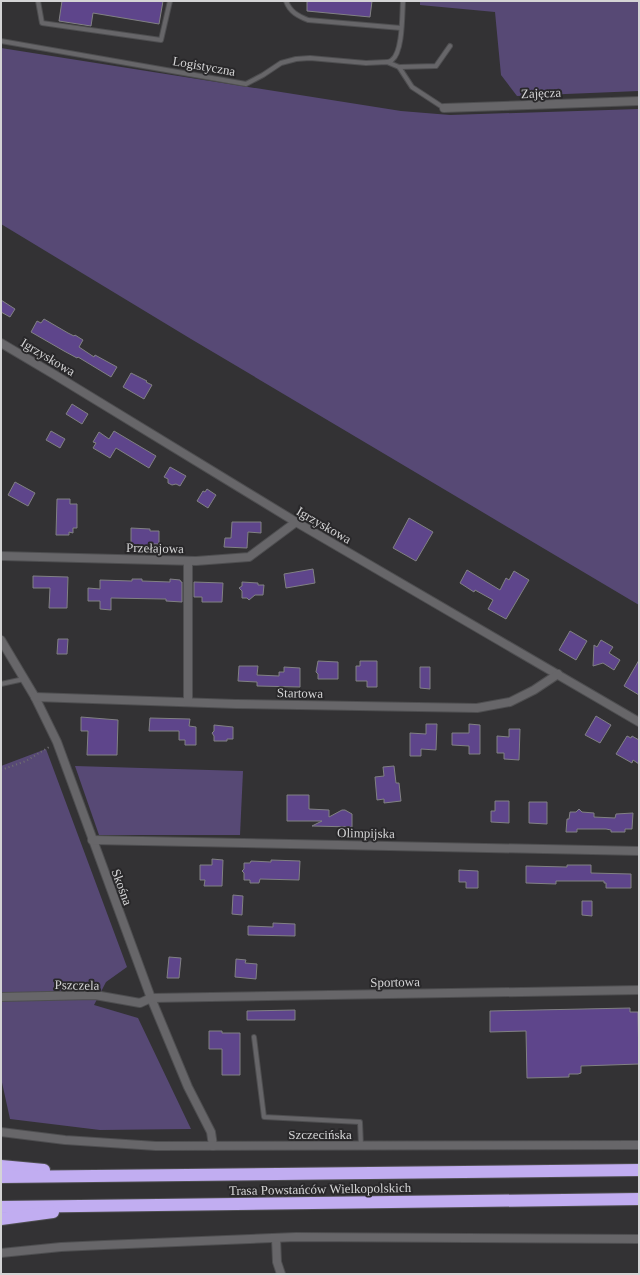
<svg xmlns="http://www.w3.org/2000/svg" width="640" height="1275" font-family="Georgia,serif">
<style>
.green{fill:#574975}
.building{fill:#5e458b;stroke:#818183}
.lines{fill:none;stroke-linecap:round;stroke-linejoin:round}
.lane-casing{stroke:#4e4e50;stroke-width:6}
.street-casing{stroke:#4e4e50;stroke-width:10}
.highway-casing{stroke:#4e4e50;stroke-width:14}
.path{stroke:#6f6f70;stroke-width:2;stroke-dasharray:1 3;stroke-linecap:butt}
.lane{stroke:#676669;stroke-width:4}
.street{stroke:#676669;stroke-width:8}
.highway{stroke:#c1adf1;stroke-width:12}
.labels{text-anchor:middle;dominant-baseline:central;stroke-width:4;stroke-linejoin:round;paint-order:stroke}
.street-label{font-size:13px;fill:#d4d4d5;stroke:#29282a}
</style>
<rect width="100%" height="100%" fill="#333234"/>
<g class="green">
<path d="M 420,1 L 639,1 L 639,91 L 517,96 L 501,75 L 495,12 L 420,5 Z"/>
<path d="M 1,48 L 401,111 L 450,115 L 639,109 L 639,605 L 191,339 L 1,224 Z"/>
<path d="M 46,749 L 127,967 L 106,982 L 94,1005 L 138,1018 L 191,1129 L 100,1130 L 10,1119 L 1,1078 L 1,766 Z"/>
<path d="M 75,766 L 243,771 L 240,835 L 99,835 Z"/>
</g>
<g class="building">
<path d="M 62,1 L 163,1 L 159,24 L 93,13 L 91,26 L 59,21 Z"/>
<path d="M 307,1 L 372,1 L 370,17 L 307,11 Z"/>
<path d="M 1,300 L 15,309 L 10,317 L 1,312 Z"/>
<path d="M 44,319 L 68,333 L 74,336 L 75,335 L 83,340 L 79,347 L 94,357 L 95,355 L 117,367 L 111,377 L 78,357 L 77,358 L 64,351 L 31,332 L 37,321 L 41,323 Z"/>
<path d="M 131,373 L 147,381 L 146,382 L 152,385 L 144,399 L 123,387 Z"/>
<path d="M 72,404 L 88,414 L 82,424 L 66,414 Z"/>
<path d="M 51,431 L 65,439 L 60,448 L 46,440 Z"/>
<path d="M 114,431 L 156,456 L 149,468 L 116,448 L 110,458 L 93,448 L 96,443 L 93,442 L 99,432 L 109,439 Z"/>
<path d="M 170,467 L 186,476 L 180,486 L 176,484 L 172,485 L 168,483 L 168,479 L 164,477 Z"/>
<path d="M 15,482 L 35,493 L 28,506 L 8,495 Z"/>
<path d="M 207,489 L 216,495 L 208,508 L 197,501 L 203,491 L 205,492 Z"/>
<path d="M 57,499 L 70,499 L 70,504 L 77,504 L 77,528 L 73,528 L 73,533 L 69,532 L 69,535 L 56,535 Z"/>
<path d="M 409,518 L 433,532 L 416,561 L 393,548 Z"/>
<path d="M 232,522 L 261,522 L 261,533 L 248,532 L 247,548 L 224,547 L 225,538 L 231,538 Z"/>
<path d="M 131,528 L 150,529 L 150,531 L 159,531 L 159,544 L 149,544 L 149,546 L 131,546 Z"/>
<path d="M 313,569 L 315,583 L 286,588 L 284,574 Z"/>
<path d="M 467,570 L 500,590 L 506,578 L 509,580 L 514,571 L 529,580 L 506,619 L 488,609 L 493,600 L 475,590 L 474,592 L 460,583 Z"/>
<path d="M 33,576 L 68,577 L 67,608 L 49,608 L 50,588 L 33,588 Z"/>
<path d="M 132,579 L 142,579 L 142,581 L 170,582 L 170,579 L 180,580 L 181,582 L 182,582 L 182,602 L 166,601 L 166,599 L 163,599 L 111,598 L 111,610 L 100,609 L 100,601 L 88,601 L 88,588 L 100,589 L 100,580 L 132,581 Z"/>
<path d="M 194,582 L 223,583 L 222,602 L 202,602 L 202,597 L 194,597 Z"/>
<path d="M 242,582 L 258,583 L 258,585 L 264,585 L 263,595 L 255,595 L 249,600 L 247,598 L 242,598 L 242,591 L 239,588 L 242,586 Z"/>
<path d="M 570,631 L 587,641 L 576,660 L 559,650 Z"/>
<path d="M 58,639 L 68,639 L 67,654 L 57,654 Z"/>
<path d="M 601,640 L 613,647 L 609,653 L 620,660 L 614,670 L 603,663 L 593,666 L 594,645 L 597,647 Z"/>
<path d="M 639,660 L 639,695 L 624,686 Z"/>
<path d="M 318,661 L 338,662 L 338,679 L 318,679 L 318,674 L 316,672 Z"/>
<path d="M 360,661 L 377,661 L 377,687 L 367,687 L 367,681 L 356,681 L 356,666 L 360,666 Z"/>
<path d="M 239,666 L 258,666 L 257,675 L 279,676 L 279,672 L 284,672 L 284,667 L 300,668 L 300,687 L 257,686 L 257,682 L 238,681 Z"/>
<path d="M 420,667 L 430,667 L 430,689 L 420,688 Z"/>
<path d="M 596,716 L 611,725 L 600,743 L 585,735 Z"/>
<path d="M 81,717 L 118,720 L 117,755 L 87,755 L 88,731 L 81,731 Z"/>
<path d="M 150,718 L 190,719 L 189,726 L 196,727 L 196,745 L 185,745 L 185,740 L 179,740 L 179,731 L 149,731 Z"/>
<path d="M 426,724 L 437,724 L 436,750 L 421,749 L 421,756 L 410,756 L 410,733 L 426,734 Z"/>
<path d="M 469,724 L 480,725 L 480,754 L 469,754 L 469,746 L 452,745 L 452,733 L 469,733 Z"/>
<path d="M 214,725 L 233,727 L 233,739 L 227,739 L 227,741 L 214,741 L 214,736 L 212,733 L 214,731 Z"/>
<path d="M 509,729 L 520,729 L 519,760 L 504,759 L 504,753 L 497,753 L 497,736 L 509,737 Z"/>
<path d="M 627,736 L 631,738 L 632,736 L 639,740 L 639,764 L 633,760 L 632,763 L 616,754 Z"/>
<path d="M 394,766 L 396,783 L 399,783 L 401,801 L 384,803 L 384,799 L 377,800 L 375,777 L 384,776 L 383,767 Z"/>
<path d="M 287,795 L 309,795 L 309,809 L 329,810 L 329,817 L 342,810 L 345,810 L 352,814 L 352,827 L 312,826 L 322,821 L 287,821 Z"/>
<path d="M 495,801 L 509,801 L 509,823 L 491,822 L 491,811 L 495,811 Z"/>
<path d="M 529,802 L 547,802 L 547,824 L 529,823 Z"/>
<path d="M 579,809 L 582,812 L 594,813 L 594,817 L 615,818 L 616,814 L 633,813 L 632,829 L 625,829 L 625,832 L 611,832 L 611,830 L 606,829 L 577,829 L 577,832 L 566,832 L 567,819 L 569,819 L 570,812 L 576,812 Z"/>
<path d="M 212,859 L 223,860 L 222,886 L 204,886 L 205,880 L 200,880 L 200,865 L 212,865 Z"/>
<path d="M 271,860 L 300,861 L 299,880 L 260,879 L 259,883 L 250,883 L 250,880 L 244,880 L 244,873 L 242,871 L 244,869 L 244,863 L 250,863 L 251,861 L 271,862 Z"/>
<path d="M 567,865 L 591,865 L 591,873 L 631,874 L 631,888 L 606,888 L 606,883 L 604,883 L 604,881 L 556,881 L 556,884 L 526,883 L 526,866 L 567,867 Z"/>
<path d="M 459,870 L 478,871 L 478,888 L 466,888 L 466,882 L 459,882 Z"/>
<path d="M 233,895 L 243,896 L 242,915 L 232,914 Z"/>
<path d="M 582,901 L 592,901 L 592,916 L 582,915 Z"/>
<path d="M 273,923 L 295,924 L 295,936 L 248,935 L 248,926 L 273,927 Z"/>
<path d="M 169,957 L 181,958 L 179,978 L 167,978 Z"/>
<path d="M 236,959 L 246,960 L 245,963 L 257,964 L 256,979 L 235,977 Z"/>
<path d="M 630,1008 L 630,1012 L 638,1012 L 639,1064 L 581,1066 L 581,1073 L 578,1074 L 569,1074 L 569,1077 L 527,1078 L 526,1031 L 490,1032 L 490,1011 Z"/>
<path d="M 295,1010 L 295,1020 L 247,1020 L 247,1011 Z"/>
<path d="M 209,1031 L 222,1031 L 222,1033 L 240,1033 L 240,1075 L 222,1075 L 222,1049 L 209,1049 Z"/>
</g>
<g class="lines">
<defs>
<g id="lane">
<path d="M 38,1 L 42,23 L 161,40 L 170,1"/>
<path d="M 286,1 C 290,12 298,16 308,20 L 401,28"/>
<path d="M 1,41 L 246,84 L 263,75 L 281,63 L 296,59 L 310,58 L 366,63 L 387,62 L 399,67 L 436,66 L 450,46"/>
<path d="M 387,62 C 389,62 391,61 392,60 C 403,52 402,14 403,1"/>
<path d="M 399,67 L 412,87 L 444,108"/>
<path d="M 1,684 L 24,679"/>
<path d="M 254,1037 L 264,1117 L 360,1122 L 361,1146"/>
</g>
<g id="street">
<path d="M 444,108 L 639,101"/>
<path d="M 1,343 L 55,375 L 296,522 L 639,722"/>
<path d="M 1,556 L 196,561 L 249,557 L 296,522"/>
<path d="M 1,640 L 35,697 L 57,742 L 151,998 L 188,1087 L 211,1132 L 213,1146"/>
<path d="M 35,697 L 236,704 L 477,708 L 510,702 L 534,690 L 558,674"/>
<path d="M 188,702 L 188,561"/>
<path d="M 92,840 L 639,851"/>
<path d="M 1,997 L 95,995 L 140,1003 L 151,998 L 639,990"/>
<path d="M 1,1132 L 65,1140 L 156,1146 L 639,1145"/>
<path d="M 276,1238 L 277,1262 L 281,1274"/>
<path d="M 1,1253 L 61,1247 L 104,1245 L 296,1237 L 639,1239"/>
</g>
<g id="highway">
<path d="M 1,1166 L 44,1170"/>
<path d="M 1,1177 L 639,1170"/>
<path d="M 1,1207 L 639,1199"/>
<path d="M 1,1219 L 53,1212"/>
</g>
</defs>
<use href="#lane" class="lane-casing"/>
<use href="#street" class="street-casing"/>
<use href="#highway" class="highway-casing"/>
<path class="path" d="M 1,770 L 26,761 L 49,747"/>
<use href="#lane" class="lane"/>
<use href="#street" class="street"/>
<use href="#highway" class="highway"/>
</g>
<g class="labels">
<g class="street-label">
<text transform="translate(204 66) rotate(10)">Logistyczna</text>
<text transform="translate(541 93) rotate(-2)">Zajęcza</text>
<text transform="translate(48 357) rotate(31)">Igrzyskowa</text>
<text transform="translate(324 525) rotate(30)">Igrzyskowa</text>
<text transform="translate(155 548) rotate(1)">Przełajowa</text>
<text transform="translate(300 693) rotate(1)">Startowa</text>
<text transform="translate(366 833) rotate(1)">Olimpijska</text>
<text transform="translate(122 887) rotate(70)">Skośna</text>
<text transform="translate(395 982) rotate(-1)">Sportowa</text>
<text transform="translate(77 985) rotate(1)">Pszczela</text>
<text x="320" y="1134">Szczecińska</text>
<text transform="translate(320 1189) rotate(-1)">Trasa Powstańców Wielkopolskich</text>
</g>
</g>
<rect width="640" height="1275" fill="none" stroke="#d4d4d5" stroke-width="4"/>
</svg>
